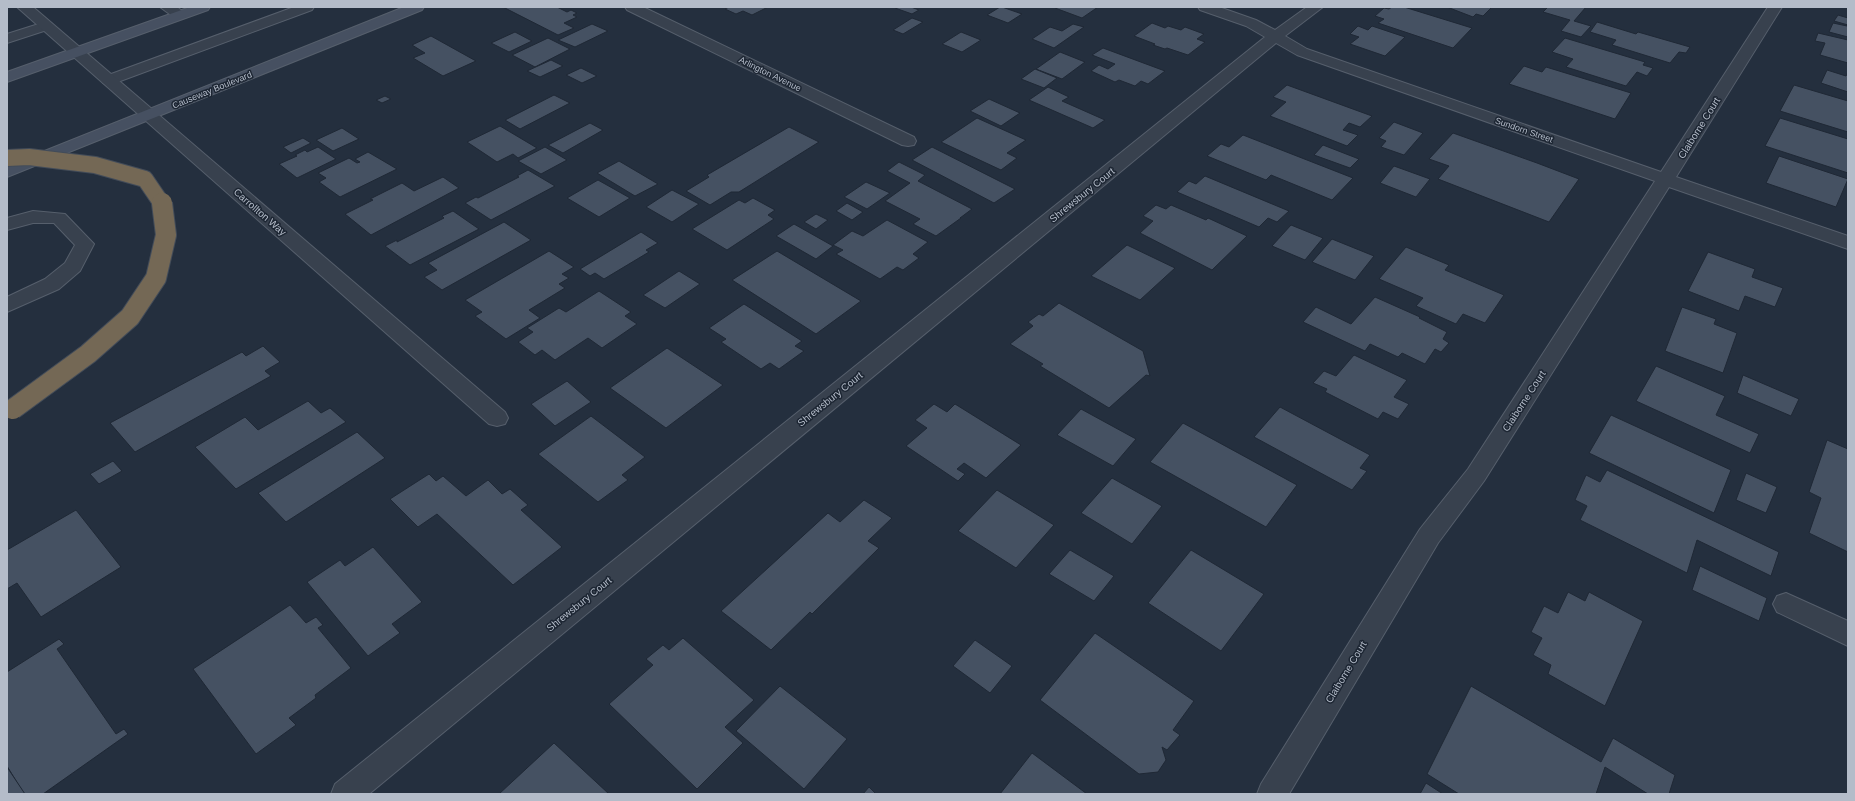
<svg xmlns="http://www.w3.org/2000/svg" width="1855" height="801" font-family="Arial,sans-serif">
<style>
.building{fill:#455162;stroke:#1f2835}
.lines{fill:none;stroke-linecap:round;stroke-linejoin:round}
.lane-casing{stroke:#565f6c;stroke-width:2}
.street-casing{stroke:#565f6c;stroke-width:2}
.secondary-casing{stroke:#565f6c;stroke-width:2}
.lane{fill:#38414e;fill-rule:evenodd}
.street{fill:#38414e;fill-rule:evenodd}
.secondary{fill:#465061;fill-rule:evenodd}
.highway-bridge-far1-casing{stroke:#434c59;stroke-width:18;stroke-linecap:butt}
.highway-bridge-casing{stroke:#434c59;stroke-width:22;stroke-linecap:butt}
.highway-bridge-far1{stroke:#746855;stroke-width:16}
.highway-bridge{stroke:#746855;stroke-width:20}
.labels{text-anchor:middle;dominant-baseline:central;stroke-width:3;stroke-linejoin:round;paint-order:stroke}
.far-street-label{font-size:9px;fill:#b4bcc9;stroke:#1d2633}
.street-label{font-size:10px;fill:#b4bcc9;stroke:#1d2633}
</style>
<rect width="100%" height="100%" fill="#242f3e"/>
<g class="building">
<path d="M 503,7 L 557,7 L 567,12 L 571,10 L 577,13 L 573,15 L 577,17 L 564,23 L 574,28 L 558,35 Z"/>
<path d="M 729,7 L 768,7 L 752,15 L 743,11 L 736,14 L 725,9 Z"/>
<path d="M 897,7 L 911,7 L 919,10 L 912,14 L 895,8 Z"/>
<path d="M 1000,7 L 1002,7 L 1022,14 L 1008,23 L 987,15 Z"/>
<path d="M 1057,7 L 1098,7 L 1082,18 L 1055,8 Z"/>
<path d="M 1392,7 L 1404,7 L 1472,28 L 1453,48 L 1378,23 L 1384,19 L 1375,16 L 1384,8 L 1389,9 Z"/>
<path d="M 1447,7 L 1492,7 L 1483,16 L 1476,14 L 1473,17 Z"/>
<path d="M 1548,7 L 1586,7 L 1574,21 L 1591,26 L 1581,37 L 1561,31 L 1570,20 L 1543,12 Z"/>
<path d="M 1838,15 L 1848,18 L 1848,37 L 1829,32 L 1833,23 L 1847,26 L 1848,25 L 1834,21 Z"/>
<path d="M 912,18 L 923,22 L 903,34 L 893,30 Z"/>
<path d="M 1597,22 L 1636,34 L 1638,32 L 1690,47 L 1686,53 L 1679,52 L 1670,63 L 1612,45 L 1616,40 L 1590,32 Z"/>
<path d="M 1152,23 L 1165,28 L 1168,26 L 1181,30 L 1185,27 L 1204,34 L 1197,39 L 1205,42 L 1188,55 L 1167,48 L 1165,49 L 1153,45 L 1155,44 L 1134,36 Z"/>
<path d="M 592,24 L 608,31 L 575,47 L 558,40 Z"/>
<path d="M 1073,24 L 1084,27 L 1054,48 L 1032,39 L 1050,27 L 1062,31 Z"/>
<path d="M 1358,26 L 1368,30 L 1372,26 L 1405,37 L 1385,56 L 1350,44 L 1359,37 L 1350,34 Z"/>
<path d="M 515,32 L 532,41 L 509,52 L 491,43 Z"/>
<path d="M 961,32 L 981,40 L 962,52 L 942,44 Z"/>
<path d="M 1818,33 L 1848,40 L 1848,63 L 1820,55 L 1825,43 L 1815,41 Z"/>
<path d="M 431,36 L 476,61 L 443,76 L 413,58 L 425,53 L 412,45 Z"/>
<path d="M 548,38 L 570,49 L 535,67 L 512,55 Z"/>
<path d="M 1565,38 L 1645,62 L 1643,65 L 1653,68 L 1647,76 L 1637,72 L 1626,86 L 1566,67 L 1573,59 L 1552,52 Z"/>
<path d="M 1103,48 L 1165,71 L 1148,84 L 1141,81 L 1135,86 L 1119,80 L 1115,82 L 1091,71 L 1099,65 L 1108,69 L 1115,64 L 1092,55 Z"/>
<path d="M 1060,52 L 1085,62 L 1062,79 L 1036,69 Z"/>
<path d="M 551,60 L 563,66 L 540,77 L 527,71 Z"/>
<path d="M 1524,66 L 1542,72 L 1546,67 L 1631,93 L 1615,119 L 1509,84 Z"/>
<path d="M 581,68 L 597,76 L 582,83 L 566,75 Z"/>
<path d="M 1035,69 L 1057,78 L 1044,88 L 1021,79 Z"/>
<path d="M 1827,70 L 1846,76 L 1848,72 L 1848,92 L 1821,83 Z"/>
<path d="M 1287,85 L 1372,116 L 1360,127 L 1349,123 L 1343,130 L 1358,135 L 1347,146 L 1270,116 L 1286,102 L 1273,97 Z"/>
<path d="M 1794,85 L 1848,101 L 1848,132 L 1780,111 Z"/>
<path d="M 1048,87 L 1069,97 L 1062,101 L 1105,120 L 1093,128 L 1029,100 Z"/>
<path d="M 554,95 L 570,103 L 520,129 L 505,120 Z"/>
<path d="M 385,96 L 391,99 L 382,103 L 376,100 Z"/>
<path d="M 989,99 L 1020,113 L 1001,126 L 970,111 Z"/>
<path d="M 977,118 L 1026,140 L 1007,153 L 1017,158 L 1001,170 L 941,142 Z"/>
<path d="M 1780,118 L 1848,139 L 1848,173 L 1765,146 Z"/>
<path d="M 1394,122 L 1423,133 L 1404,155 L 1381,147 L 1386,141 L 1379,138 Z"/>
<path d="M 590,123 L 603,130 L 563,153 L 548,145 Z"/>
<path d="M 500,126 L 537,148 L 518,158 L 513,154 L 497,162 L 467,142 Z"/>
<path d="M 789,127 L 819,142 L 739,192 L 731,192 L 710,205 L 686,191 L 709,177 L 707,175 Z"/>
<path d="M 342,128 L 359,139 L 333,151 L 316,140 Z"/>
<path d="M 1453,133 L 1537,163 L 1579,179 L 1549,222 L 1438,179 L 1449,166 L 1429,159 Z"/>
<path d="M 1243,135 L 1353,178 L 1332,200 L 1271,175 L 1266,180 L 1207,156 L 1221,144 L 1229,147 Z"/>
<path d="M 303,138 L 311,143 L 291,153 L 283,147 Z"/>
<path d="M 1323,145 L 1359,159 L 1350,168 L 1314,155 Z"/>
<path d="M 318,147 L 336,159 L 297,178 L 279,164 L 297,156 L 295,155 L 305,150 L 307,152 Z"/>
<path d="M 545,147 L 567,160 L 541,174 L 518,161 Z"/>
<path d="M 932,147 L 1015,189 L 994,203 L 912,160 Z"/>
<path d="M 368,152 L 397,169 L 340,197 L 319,182 L 326,178 L 318,173 L 349,158 L 357,163 L 360,162 L 355,159 Z"/>
<path d="M 1779,156 L 1848,179 L 1836,207 L 1766,183 Z"/>
<path d="M 619,161 L 658,184 L 635,196 L 597,173 Z"/>
<path d="M 899,162 L 925,175 L 918,181 L 972,209 L 960,218 L 961,218 L 936,236 L 913,224 L 920,219 L 885,201 L 910,183 L 887,171 Z"/>
<path d="M 1394,166 L 1430,179 L 1416,197 L 1380,183 Z"/>
<path d="M 528,170 L 555,186 L 491,220 L 465,203 L 476,197 L 478,198 L 519,177 L 517,176 Z"/>
<path d="M 1205,176 L 1289,211 L 1277,222 L 1268,218 L 1259,227 L 1177,192 L 1189,181 L 1196,184 Z"/>
<path d="M 443,177 L 459,188 L 371,235 L 345,214 L 373,200 L 370,199 L 402,183 L 414,191 Z"/>
<path d="M 598,180 L 630,198 L 599,217 L 567,198 Z"/>
<path d="M 866,182 L 890,193 L 867,209 L 844,197 Z"/>
<path d="M 672,190 L 699,204 L 672,222 L 646,207 Z"/>
<path d="M 753,198 L 775,210 L 768,215 L 774,219 L 727,250 L 692,229 L 739,200 L 745,203 Z"/>
<path d="M 847,203 L 863,212 L 852,220 L 836,211 Z"/>
<path d="M 1156,205 L 1166,209 L 1171,205 L 1206,220 L 1208,218 L 1247,236 L 1212,270 L 1140,233 L 1153,221 L 1143,216 Z"/>
<path d="M 453,211 L 479,229 L 410,265 L 385,246 L 397,240 L 397,242 L 444,218 L 442,216 Z"/>
<path d="M 816,214 L 828,220 L 816,229 L 804,222 Z"/>
<path d="M 887,220 L 928,242 L 913,254 L 919,258 L 903,270 L 897,267 L 880,279 L 836,254 L 843,250 L 833,245 L 852,231 L 863,236 Z"/>
<path d="M 504,222 L 531,240 L 442,290 L 424,277 L 437,270 L 428,263 Z"/>
<path d="M 794,224 L 833,246 L 816,259 L 776,236 Z"/>
<path d="M 1291,225 L 1323,238 L 1305,260 L 1272,246 Z"/>
<path d="M 641,232 L 658,243 L 646,250 L 649,252 L 604,279 L 595,273 L 590,276 L 580,269 Z"/>
<path d="M 1332,239 L 1374,256 L 1355,280 L 1312,262 Z"/>
<path d="M 1127,245 L 1175,268 L 1140,300 L 1091,276 Z"/>
<path d="M 1406,247 L 1449,265 L 1445,270 L 1504,295 L 1485,323 L 1463,314 L 1456,324 L 1416,306 L 1423,298 L 1379,279 Z"/>
<path d="M 549,251 L 574,267 L 562,274 L 569,278 L 559,284 L 565,288 L 529,310 L 540,318 L 506,339 L 475,316 L 482,312 L 465,300 Z"/>
<path d="M 777,251 L 861,301 L 816,334 L 732,280 Z"/>
<path d="M 1708,252 L 1755,269 L 1752,277 L 1783,288 L 1775,307 L 1745,296 L 1739,311 L 1688,291 Z"/>
<path d="M 679,271 L 700,284 L 665,308 L 643,295 Z"/>
<path d="M 599,291 L 631,312 L 625,316 L 637,324 L 602,348 L 588,338 L 555,360 L 542,350 L 535,355 L 518,342 L 533,332 L 527,328 L 559,308 L 566,312 Z"/>
<path d="M 1375,297 L 1420,317 L 1419,318 L 1447,332 L 1443,339 L 1449,343 L 1441,352 L 1435,349 L 1425,364 L 1402,353 L 1398,357 L 1370,344 L 1365,351 L 1303,322 L 1316,307 L 1351,324 Z"/>
<path d="M 1059,303 L 1143,351 L 1150,376 L 1146,375 L 1109,408 L 1040,366 L 1043,364 L 1010,344 L 1033,326 L 1028,322 L 1039,314 L 1043,316 Z"/>
<path d="M 744,304 L 802,341 L 795,346 L 804,351 L 779,369 L 770,363 L 761,369 L 721,342 L 726,339 L 709,328 Z"/>
<path d="M 1682,307 L 1716,319 L 1714,324 L 1737,333 L 1723,373 L 1665,351 Z"/>
<path d="M 263,346 L 280,362 L 265,371 L 271,376 L 135,452 L 110,423 L 242,352 L 246,356 Z"/>
<path d="M 667,348 L 723,385 L 666,428 L 610,388 Z"/>
<path d="M 1354,355 L 1407,380 L 1394,397 L 1409,404 L 1398,419 L 1383,412 L 1378,419 L 1325,392 L 1327,389 L 1313,383 L 1324,371 L 1336,376 Z"/>
<path d="M 1656,366 L 1725,396 L 1716,415 L 1759,434 L 1750,453 L 1636,401 Z"/>
<path d="M 1743,375 L 1799,399 L 1791,416 L 1737,393 Z"/>
<path d="M 567,381 L 591,402 L 555,426 L 531,404 Z"/>
<path d="M 308,401 L 321,413 L 330,408 L 346,422 L 236,489 L 195,447 L 245,417 L 258,430 Z"/>
<path d="M 934,404 L 947,412 L 955,404 L 1021,445 L 986,478 L 964,463 L 957,469 L 965,474 L 958,481 L 906,446 L 927,428 L 915,420 Z"/>
<path d="M 1280,407 L 1370,455 L 1360,468 L 1367,471 L 1352,490 L 1254,437 Z"/>
<path d="M 1081,409 L 1136,439 L 1113,466 L 1057,435 Z"/>
<path d="M 1611,415 L 1731,470 L 1714,513 L 1589,453 Z"/>
<path d="M 591,416 L 645,457 L 622,475 L 628,480 L 598,502 L 538,454 Z"/>
<path d="M 1183,423 L 1297,485 L 1266,527 L 1150,462 Z"/>
<path d="M 357,432 L 385,458 L 286,522 L 258,493 Z"/>
<path d="M 1827,440 L 1848,449 L 1848,552 L 1809,533 L 1821,498 L 1809,492 Z"/>
<path d="M 113,461 L 122,471 L 99,484 L 90,474 Z"/>
<path d="M 1607,470 L 1779,552 L 1771,576 L 1697,540 L 1687,573 L 1580,520 L 1587,506 L 1575,500 L 1586,475 L 1600,482 Z"/>
<path d="M 1746,473 L 1777,487 L 1766,513 L 1736,500 Z"/>
<path d="M 429,474 L 436,481 L 443,476 L 466,496 L 488,480 L 502,494 L 510,489 L 528,505 L 521,510 L 562,547 L 513,585 L 437,514 L 418,527 L 390,499 Z"/>
<path d="M 1112,478 L 1162,506 L 1132,544 L 1081,513 Z"/>
<path d="M 997,490 L 1054,525 L 1016,568 L 958,531 Z"/>
<path d="M 864,500 L 892,518 L 868,541 L 879,548 L 812,614 L 810,612 L 771,650 L 721,611 L 828,513 L 840,522 Z"/>
<path d="M 76,510 L 121,567 L 41,617 L 17,583 L 7,589 L 7,550 Z"/>
<path d="M 373,547 L 422,602 L 392,624 L 400,633 L 368,656 L 307,582 L 340,560 L 345,566 Z"/>
<path d="M 1070,550 L 1114,576 L 1094,601 L 1049,574 Z"/>
<path d="M 1191,550 L 1264,594 L 1221,651 L 1148,603 Z"/>
<path d="M 1700,566 L 1767,598 L 1759,621 L 1692,590 Z"/>
<path d="M 1568,592 L 1585,601 L 1589,592 L 1643,621 L 1605,706 L 1548,674 L 1551,665 L 1533,655 L 1542,638 L 1531,632 L 1544,606 L 1558,613 Z"/>
<path d="M 290,605 L 306,623 L 316,617 L 323,625 L 318,628 L 351,668 L 315,695 L 316,698 L 289,718 L 296,725 L 256,754 L 193,669 Z"/>
<path d="M 1095,633 L 1194,701 L 1173,730 L 1180,735 L 1167,750 L 1162,747 L 1166,760 L 1158,772 L 1139,774 L 1040,700 Z"/>
<path d="M 683,638 L 754,700 L 725,727 L 743,743 L 697,789 L 609,704 L 653,665 L 646,659 L 663,645 L 669,650 Z"/>
<path d="M 59,639 L 64,644 L 57,649 L 116,734 L 124,729 L 128,734 L 43,794 L 24,794 L 7,766 L 7,672 Z"/>
<path d="M 975,640 L 1012,666 L 990,693 L 953,666 Z"/>
<path d="M 780,686 L 847,739 L 804,789 L 736,731 Z"/>
<path d="M 1471,686 L 1601,762 L 1613,738 L 1675,775 L 1669,794 L 1648,794 L 1605,767 L 1596,794 L 1459,794 L 1427,774 Z"/>
<path d="M 554,743 L 609,794 L 499,794 Z"/>
<path d="M 1032,753 L 1087,794 L 1000,794 Z"/>
<path d="M 7,767 L 25,794 L 7,794 Z"/>
<path d="M 1426,783 L 1443,794 L 1420,794 Z"/>
<path d="M 869,787 L 876,794 L 863,794 Z"/>
</g>
<g class="lines">
<defs>
<g id="lane">
<path d="M 160,7 L 177,7 L 187,15 L 185,18 L 175,18 Z"/>
<path d="M 294,7 L 314,7 L 312,10 L 115,83 L 109,85 L 103,83 L 101,80 L 103,77 Z"/>
<path d="M 45,22 L 50,23 L 52,26 L 50,29 L 7,43 L 7,34 Z"/>
<path d="M 33,211 L 65,214 L 94,244 L 80,271 L 59,289 L 7,312 L 7,297 L 45,279 L 65,263 L 75,245 L 54,223 L 33,223 L 7,230 L 7,218 Z"/>
</g>
<g id="street">
<path d="M 17,7 L 33,7 L 505,412 L 508,418 L 505,424 L 497,426 L 489,424 Z"/>
<path d="M 625,7 L 643,7 L 914,137 L 916,141 L 914,145 L 908,146 L 902,145 L 627,10 Z"/>
<path d="M 1198,7 L 1219,7 L 1256,20 L 1275,30 L 1307,7 L 1323,7 L 1285,36 L 1307,49 L 1661,172 L 1768,7 L 1782,7 L 1676,177 L 1848,236 L 1848,249 L 1669,187 L 1484,481 L 1438,543 L 1289,794 L 1257,794 L 1261,784 L 1420,529 L 1468,469 L 1655,181 L 1297,55 L 1276,43 L 369,794 L 331,794 L 335,784 L 1265,37 L 1246,26 L 1200,10 Z"/>
<path d="M 1786,593 L 1848,621 L 1848,646 L 1777,612 L 1773,604 L 1777,596 Z"/>
</g>
<g id="secondary">
<path d="M 190,7 L 210,7 L 208,10 L 7,82 L 7,72 Z"/>
<path d="M 404,7 L 424,7 L 422,10 L 7,177 L 7,166 Z"/>
</g>
</defs>
<use href="#lane" class="lane-casing"/>
<use href="#street" class="street-casing"/>
<use href="#secondary" class="secondary-casing"/>
<use href="#lane" class="lane"/>
<use href="#street" class="street"/>
<use href="#secondary" class="secondary"/>
<defs>
<path id="highway-bridge-far1" d="M 7,158 L 29,157 L 95,165 L 145,179 L 162,204"/>
<path id="highway-bridge" d="M 13,409 L 88,354 L 130,317 L 156,278 L 166,235 L 162,203"/>
</defs>
<use href="#highway-bridge-far1" class="highway-bridge-far1-casing"/>
<use href="#highway-bridge" class="highway-bridge-casing"/>
<use href="#highway-bridge-far1" class="highway-bridge-far1"/>
<use href="#highway-bridge" class="highway-bridge"/>
</g>
<g class="labels">
<g class="far-street-label">
<text transform="translate(770 74) rotate(26)">Arlington Avenue</text>
<text transform="translate(212 90) rotate(-22)">Causeway Boulevard</text>
<text transform="translate(1524 130) rotate(19)">Sundorn Street</text>
</g>
<g class="street-label">
<text transform="translate(1699 128) rotate(-58)">Claiborne Court</text>
<text transform="translate(1082 195) rotate(-39)">Shrewsbury Court</text>
<text transform="translate(260 212) rotate(41)">Carrollton Way</text>
<text transform="translate(830 399) rotate(-39)">Shrewsbury Court</text>
<text transform="translate(1524 401) rotate(-57)">Claiborne Court</text>
<text transform="translate(579 604) rotate(-39)">Shrewsbury Court</text>
<text transform="translate(1346 672) rotate(-59)">Claiborne Court</text>
</g>
</g>
<rect width="1855" height="801" fill="none" stroke="#b4bcc9" stroke-width="16"/>
</svg>
